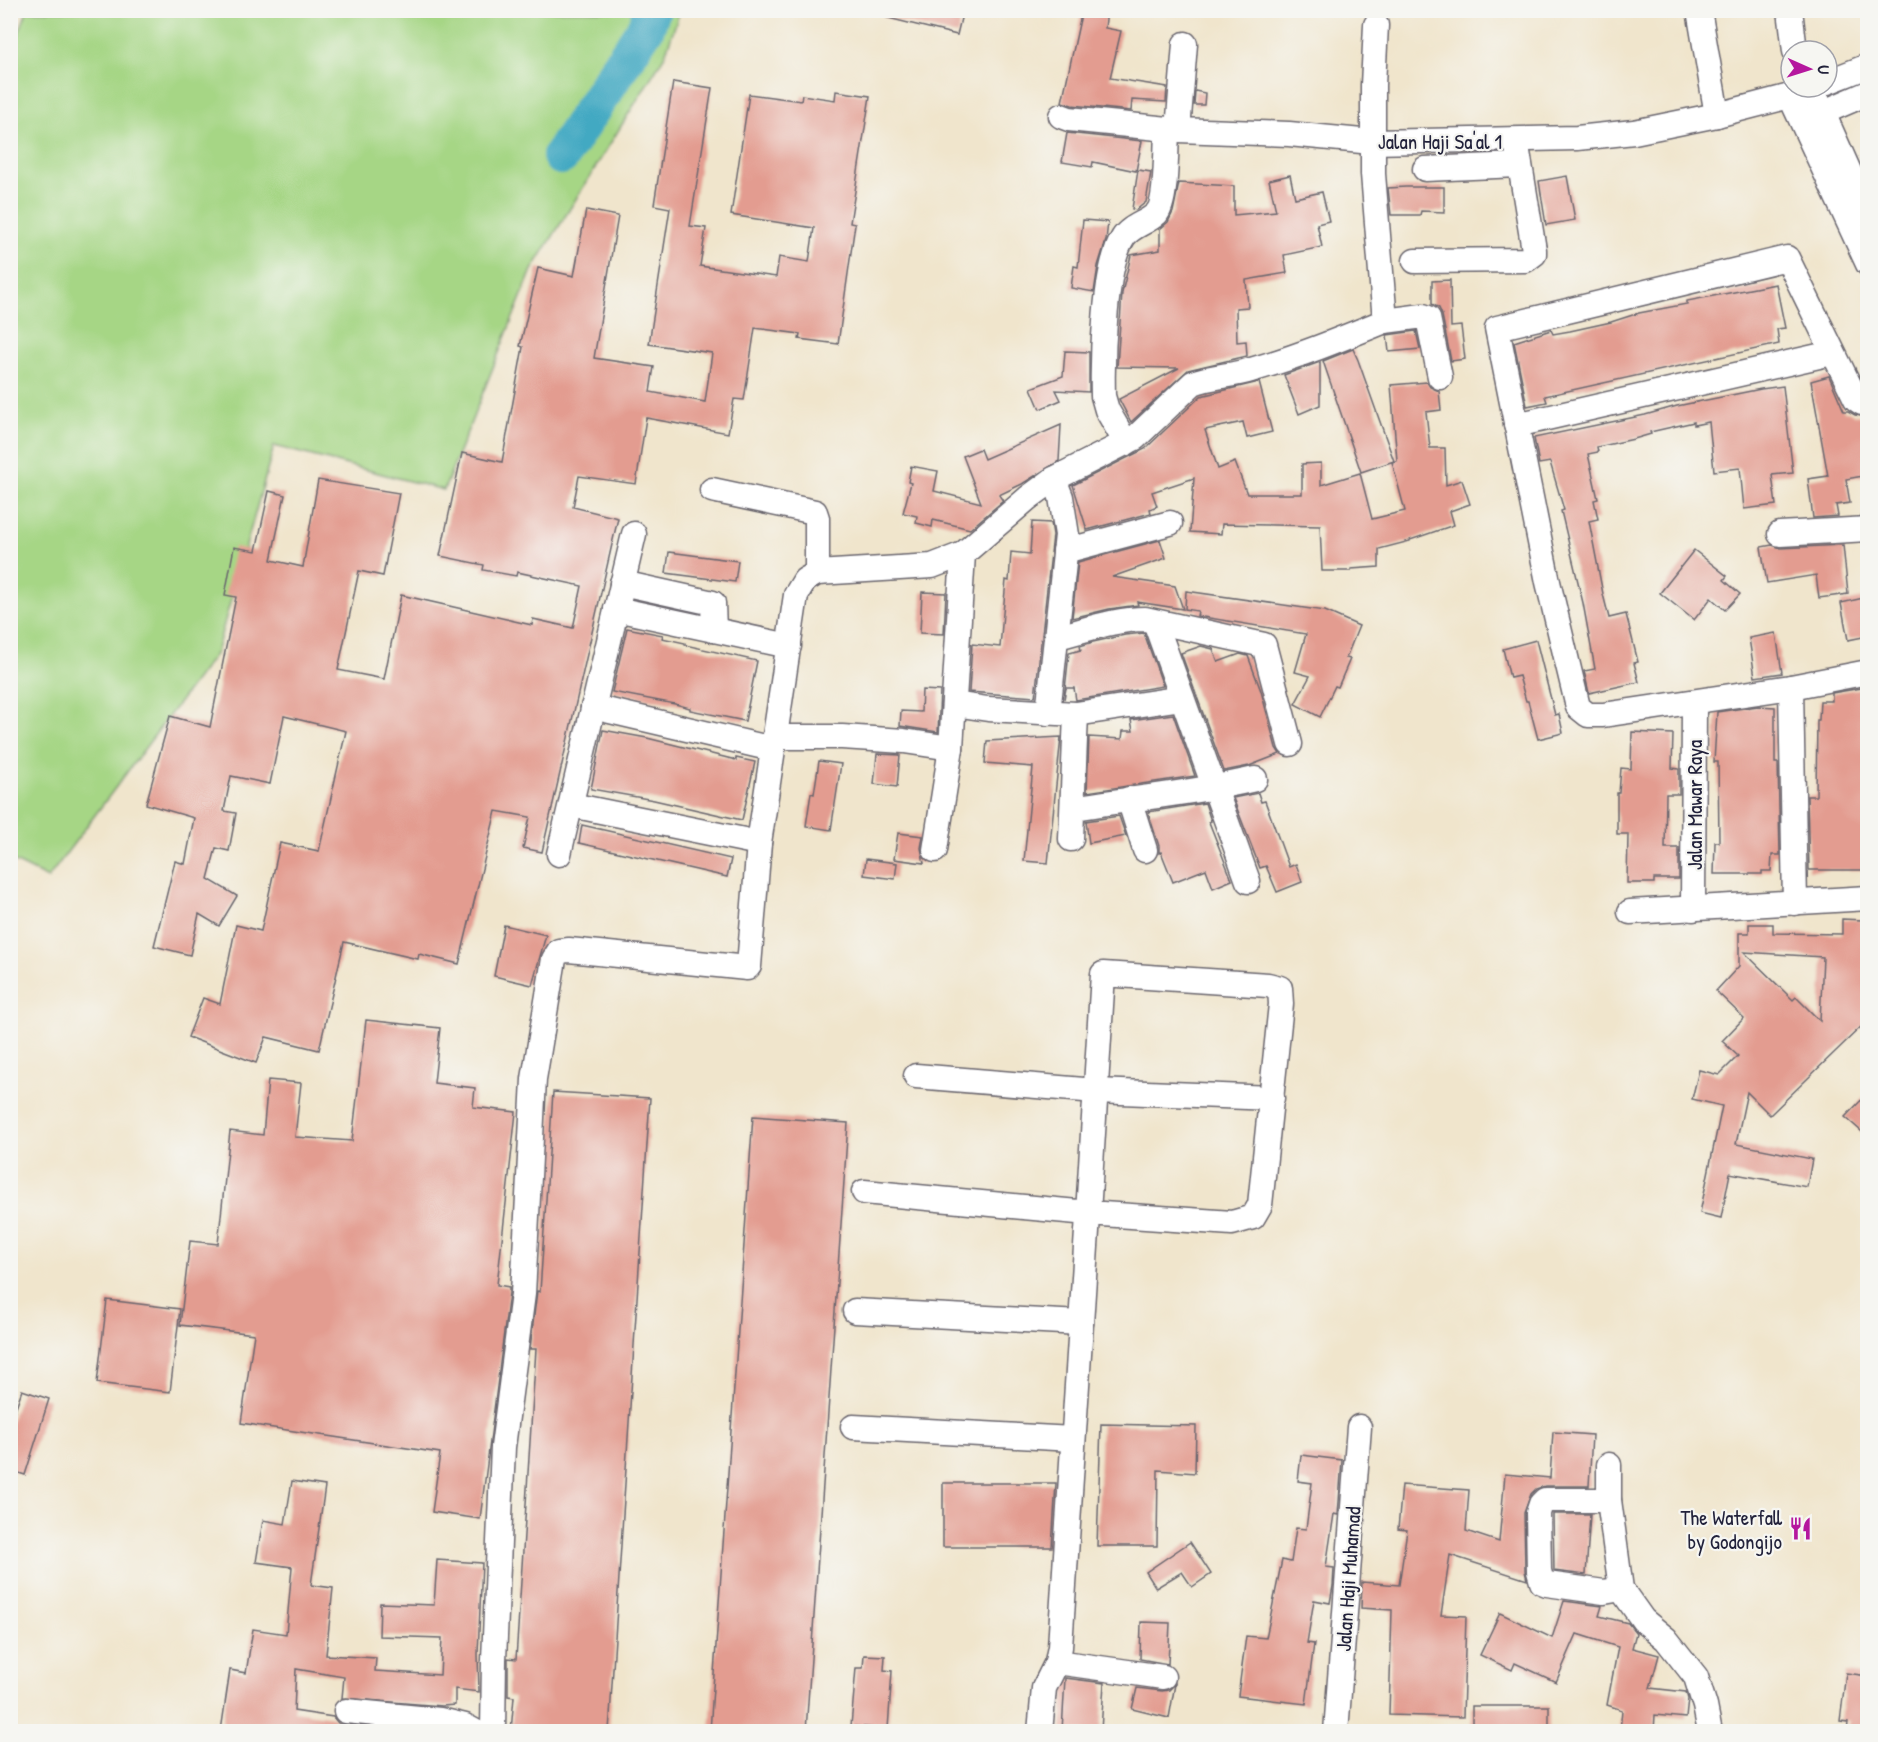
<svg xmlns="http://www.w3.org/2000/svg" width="1878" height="1742" font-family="'Patrick Hand',sans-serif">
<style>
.green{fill:#a6d685;stroke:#647c60;stroke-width:1.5}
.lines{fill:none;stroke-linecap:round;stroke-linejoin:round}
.river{stroke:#42a9c2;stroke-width:38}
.building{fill:#e39c90;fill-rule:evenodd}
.street-casing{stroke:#6a666e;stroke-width:27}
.street{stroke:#fff;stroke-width:24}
.labels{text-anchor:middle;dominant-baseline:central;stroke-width:4.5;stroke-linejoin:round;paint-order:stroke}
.street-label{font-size:21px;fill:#22223b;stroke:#f6f6f2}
.poi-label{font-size:21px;fill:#22223b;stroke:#f6f6f2;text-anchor:end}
</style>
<rect width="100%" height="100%" fill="#f6f6f2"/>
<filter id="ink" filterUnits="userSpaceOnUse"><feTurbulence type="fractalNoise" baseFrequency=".0167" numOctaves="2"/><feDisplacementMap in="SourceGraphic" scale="12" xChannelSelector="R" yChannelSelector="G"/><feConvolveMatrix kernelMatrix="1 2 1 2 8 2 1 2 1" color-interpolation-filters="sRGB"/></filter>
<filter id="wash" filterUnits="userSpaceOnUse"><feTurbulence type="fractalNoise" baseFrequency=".008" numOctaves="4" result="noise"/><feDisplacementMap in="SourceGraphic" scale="24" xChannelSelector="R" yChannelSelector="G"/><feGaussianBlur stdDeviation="1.35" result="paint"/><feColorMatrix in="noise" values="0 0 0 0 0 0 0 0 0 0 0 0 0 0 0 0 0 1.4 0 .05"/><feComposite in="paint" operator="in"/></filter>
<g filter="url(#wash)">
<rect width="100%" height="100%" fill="#f0e5cc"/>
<path class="green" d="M 27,11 L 680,11 L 665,55 L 532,270 L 444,490 L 274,446 L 216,653 L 48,878 L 11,860 L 10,57 Z"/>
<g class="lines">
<path class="river" d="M 561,156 L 646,27 L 652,10"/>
</g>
<g id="blocks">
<g class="building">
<path d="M 885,10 L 963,10 L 957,35 L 884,17 Z"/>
<path d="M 1082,10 L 1107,10 L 1105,28 L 1121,31 L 1110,78 L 1167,87 L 1166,102 L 1132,100 L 1131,111 L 1072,105 L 1062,102 Z"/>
<path d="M 673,82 L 712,88 L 690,226 L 706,228 L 700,266 L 776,277 L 779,257 L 809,262 L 814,228 L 731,215 L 749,94 L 801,101 L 802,95 L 835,100 L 836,91 L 870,96 L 850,223 L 855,224 L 838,344 L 799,339 L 800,334 L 755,328 L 744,400 L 734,399 L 728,433 L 646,418 L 636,484 L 579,476 L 573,507 L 618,518 L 542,852 L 523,848 L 530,817 L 496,811 L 459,964 L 419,954 L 418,959 L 344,942 L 319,1050 L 266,1037 L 256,1063 L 188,1037 L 203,998 L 220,1004 L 236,925 L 261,931 L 280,843 L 319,851 L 346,731 L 284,716 L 270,784 L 231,776 L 224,811 L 236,813 L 229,851 L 216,848 L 208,879 L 237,896 L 219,926 L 199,914 L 190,955 L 154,946 L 175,861 L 185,864 L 194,818 L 146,804 L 170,716 L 210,727 L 236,597 L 225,595 L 234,547 L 256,551 L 269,491 L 285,495 L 271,560 L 303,567 L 318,480 L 399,493 L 383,576 L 359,571 L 338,670 L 384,679 L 401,595 L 532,625 L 533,619 L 573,628 L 582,586 L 517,572 L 516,576 L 483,570 L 484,565 L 440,556 L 462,453 L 502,462 L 523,347 L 520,346 L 538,268 L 574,276 L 586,210 L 618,216 L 594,358 L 654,367 L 650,392 L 705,402 L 712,353 L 649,344 L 670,208 L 654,205 Z"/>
<path d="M 1195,91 L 1205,93 L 1204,105 L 1194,105 Z"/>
<path d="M 1067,133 L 1142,141 L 1136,171 L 1093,162 L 1092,167 L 1062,162 Z"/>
<path d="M 1138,170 L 1151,172 L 1146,202 L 1136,210 L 1132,209 Z"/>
<path d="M 1290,175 L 1295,198 L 1322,192 L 1329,221 L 1317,224 L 1322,247 L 1284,255 L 1287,273 L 1246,280 L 1248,307 L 1236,308 L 1237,342 L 1246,341 L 1247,356 L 1188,370 L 1131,422 L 1119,399 L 1179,368 L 1117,367 L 1122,293 L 1131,255 L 1160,250 L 1160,229 L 1168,222 L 1173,212 L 1179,183 L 1234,186 L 1234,215 L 1276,211 L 1269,180 Z"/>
<path d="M 1567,176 L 1575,220 L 1546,225 L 1539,181 Z"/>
<path d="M 1406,187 L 1444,187 L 1444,212 L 1421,211 L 1420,215 L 1391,215 L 1388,188 Z"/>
<path d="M 1083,220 L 1108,222 L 1106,240 L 1098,266 L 1094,292 L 1071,288 L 1074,266 L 1078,267 Z"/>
<path d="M 1450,280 L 1451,327 L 1461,326 L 1465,359 L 1451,361 L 1442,315 L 1439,308 L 1432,304 L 1432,281 Z"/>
<path d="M 1776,284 L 1785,328 L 1777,329 L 1779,344 L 1545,396 L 1547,402 L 1527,406 L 1514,342 L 1551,330 L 1553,334 L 1570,331 L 1611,322 L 1639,313 L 1687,304 L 1687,301 Z"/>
<path d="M 1416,331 L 1420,349 L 1389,352 L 1387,335 Z"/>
<path d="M 1353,349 L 1358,360 L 1394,461 L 1361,472 L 1323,361 Z"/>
<path d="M 1065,351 L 1089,352 L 1089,392 L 1056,390 L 1061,400 L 1040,409 L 1031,388 L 1063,376 Z"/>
<path d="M 1320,362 L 1320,405 L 1299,414 L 1284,375 Z"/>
<path d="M 1829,376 L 1844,411 L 1848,411 L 1855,415 L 1868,417 L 1868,475 L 1846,479 L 1850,503 L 1836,505 L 1838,516 L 1813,518 L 1808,479 L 1828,476 L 1811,381 Z"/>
<path d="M 1259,382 L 1272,432 L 1247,438 L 1243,422 L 1205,430 L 1218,469 L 1235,462 L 1247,494 L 1302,494 L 1302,464 L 1321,463 L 1321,485 L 1360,473 L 1372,519 L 1405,511 L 1392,462 L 1397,461 L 1391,385 L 1427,382 L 1430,387 L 1439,391 L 1441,410 L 1426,412 L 1430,448 L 1445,448 L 1446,485 L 1462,480 L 1470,504 L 1450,511 L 1454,525 L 1410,540 L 1410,541 L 1379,549 L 1379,567 L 1351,569 L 1351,571 L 1322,571 L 1320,526 L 1222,524 L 1221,534 L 1190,532 L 1194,478 L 1152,492 L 1157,506 L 1150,509 L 1151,513 L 1087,530 L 1073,485 L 1145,449 L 1201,396 Z"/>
<path d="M 1783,386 L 1793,473 L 1772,475 L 1776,505 L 1744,509 L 1740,468 L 1714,471 L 1709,422 L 1694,425 L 1694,422 L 1650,432 L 1651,434 L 1634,439 L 1597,447 L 1598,452 L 1588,454 L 1598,499 L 1594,500 L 1598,519 L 1589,521 L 1603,594 L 1609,618 L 1626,614 L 1638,662 L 1634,663 L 1639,682 L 1589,693 L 1584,671 L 1595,669 L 1583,603 L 1561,511 L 1564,510 L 1550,462 L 1539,464 L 1534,438 L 1645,415 L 1677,406 L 1761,389 Z"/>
<path d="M 1061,425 L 1059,461 L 1022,484 L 999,495 L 1003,501 L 970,529 L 933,520 L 932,527 L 916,523 L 917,516 L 903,513 L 911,483 L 908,482 L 911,466 L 938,471 L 934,491 L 981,503 L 963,456 L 980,449 L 984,459 Z"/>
<path d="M 1032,522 L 1051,523 L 1053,535 L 1035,697 L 969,692 L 972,644 L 1000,647 L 1006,580 L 1009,581 L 1011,552 L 1030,554 Z"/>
<path d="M 1160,540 L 1166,558 L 1112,577 L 1175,586 L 1183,609 L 1137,602 L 1138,605 L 1109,609 L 1072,618 L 1078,562 Z"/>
<path d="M 1772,545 L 1781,548 L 1843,545 L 1848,594 L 1819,598 L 1816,575 L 1767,583 L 1761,547 Z"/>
<path d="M 1694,550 L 1727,576 L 1724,580 L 1740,594 L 1725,610 L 1711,598 L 1694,620 L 1660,593 Z"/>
<path d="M 669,552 L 738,561 L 735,582 L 666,573 Z"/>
<path d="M 1186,591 L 1325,611 L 1359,626 L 1346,658 L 1350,659 L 1338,687 L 1335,686 L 1320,717 L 1295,704 L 1310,676 L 1295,672 L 1306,634 L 1197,616 L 1198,611 L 1185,609 Z"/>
<path d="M 922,592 L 946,593 L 944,634 L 920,633 Z"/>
<path d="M 1868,597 L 1868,636 L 1848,640 L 1841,603 Z"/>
<path d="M 627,628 L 663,635 L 662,638 L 685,643 L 685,645 L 757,661 L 745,721 L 690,710 L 690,708 L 675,704 L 612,692 Z"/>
<path d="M 1144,633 L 1163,686 L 1076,700 L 1074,688 L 1066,688 L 1064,699 L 1069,653 L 1081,650 L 1080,646 L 1093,642 L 1125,635 Z"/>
<path d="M 1776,633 L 1782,673 L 1755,677 L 1749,638 Z"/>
<path d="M 1536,640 L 1555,715 L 1559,714 L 1563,733 L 1538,739 L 1528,701 L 1526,701 L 1519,676 L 1510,678 L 1503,649 Z"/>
<path d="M 1201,646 L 1213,649 L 1218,662 L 1240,654 L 1248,656 L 1261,691 L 1276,748 L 1280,754 L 1249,766 L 1224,771 L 1181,653 Z"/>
<path d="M 1868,687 L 1868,870 L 1809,870 L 1807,796 L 1816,796 L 1817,720 L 1819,720 L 1820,701 L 1832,701 L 1832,693 Z"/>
<path d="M 922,690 L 940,691 L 938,732 L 900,726 L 901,711 L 921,712 Z"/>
<path d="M 1758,706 L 1775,707 L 1775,763 L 1778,763 L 1780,855 L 1772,855 L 1771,871 L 1762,871 L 1762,874 L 1714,874 L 1715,842 L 1719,842 L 1718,762 L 1714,762 L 1717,712 Z"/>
<path d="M 1173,714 L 1195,776 L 1087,792 L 1089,737 L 1122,739 L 1123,731 L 1133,731 L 1131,720 Z"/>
<path d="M 603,730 L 647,738 L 736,760 L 736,758 L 755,762 L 742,820 L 654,800 L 591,789 Z"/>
<path d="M 1632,732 L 1673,734 L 1672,768 L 1679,769 L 1679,794 L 1666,794 L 1665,848 L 1679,848 L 1679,879 L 1654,879 L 1654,883 L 1627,883 L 1628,834 L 1617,834 L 1617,793 L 1619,793 L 1621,768 L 1631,769 Z"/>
<path d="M 1061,737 L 1048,863 L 1024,861 L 1033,767 L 985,763 L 987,741 Z"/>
<path d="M 877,754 L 900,755 L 897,787 L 874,784 Z"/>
<path d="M 819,761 L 841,764 L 831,830 L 806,826 L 811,793 L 814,794 Z"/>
<path d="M 1258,793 L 1261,802 L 1265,801 L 1289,867 L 1296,864 L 1302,882 L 1277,892 L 1266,866 L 1260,868 L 1233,798 Z"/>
<path d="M 1205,803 L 1211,821 L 1209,822 L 1232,880 L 1213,888 L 1206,869 L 1173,882 L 1161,852 L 1159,853 L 1159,846 L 1148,812 Z"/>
<path d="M 1119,816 L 1126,836 L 1089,843 L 1086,821 Z"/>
<path d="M 582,825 L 731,859 L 727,877 L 579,843 Z"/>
<path d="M 898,833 L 923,836 L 921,848 L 924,863 L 894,859 Z"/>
<path d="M 866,859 L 897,863 L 895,879 L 864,875 Z"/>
<path d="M 1842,919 L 1862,920 L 1862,927 L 1868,927 L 1868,1020 L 1770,1115 L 1747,1092 L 1736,1144 L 1812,1159 L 1807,1187 L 1730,1173 L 1721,1218 L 1700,1213 L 1722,1106 L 1692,1099 L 1699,1070 L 1719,1075 L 1738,1056 L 1722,1041 L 1744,1018 L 1716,991 L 1739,966 L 1739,933 L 1749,933 L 1749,924 L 1773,924 L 1773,933 L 1842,934 ZM 1744,952 L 1823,957 L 1820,1021 L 1796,997 L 1793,1000 Z"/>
<path d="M 504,925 L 546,935 L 532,985 L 494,976 Z"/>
<path d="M 366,1020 L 440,1028 L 434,1083 L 475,1088 L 473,1107 L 516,1112 L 497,1285 L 509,1287 L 509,1293 L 480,1519 L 432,1512 L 440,1453 L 241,1423 L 254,1334 L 180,1325 L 190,1241 L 218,1244 L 230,1131 L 263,1135 L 268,1080 L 301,1083 L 295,1137 L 352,1141 Z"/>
<path d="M 553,1092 L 650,1098 L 609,1731 L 511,1731 L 514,1697 L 508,1696 L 508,1658 L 516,1659 L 536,1349 L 530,1349 L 537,1291 L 540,1292 Z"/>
<path d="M 1868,1093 L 1868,1137 L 1845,1117 Z"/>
<path d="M 753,1116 L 848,1123 L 806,1731 L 710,1731 Z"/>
<path d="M 107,1300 L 180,1309 L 170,1392 L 97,1383 Z"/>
<path d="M 22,1390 L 49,1399 L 25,1475 L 10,1470 L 10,1424 Z"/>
<path d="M 1101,1424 L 1196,1426 L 1195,1473 L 1158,1470 L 1157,1546 L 1097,1546 Z"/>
<path d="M 1553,1432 L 1592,1435 L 1589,1486 L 1545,1486 L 1536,1489 L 1531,1494 L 1524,1513 L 1525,1571 L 1527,1580 L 1450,1555 L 1441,1615 L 1466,1616 L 1463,1717 L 1389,1715 L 1392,1610 L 1361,1608 L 1362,1582 L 1399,1585 L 1407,1530 L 1398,1529 L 1402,1485 L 1469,1490 L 1466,1531 L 1499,1542 L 1505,1474 L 1550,1478 Z"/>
<path d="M 1301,1455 L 1342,1460 L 1338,1515 L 1334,1514 L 1326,1567 L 1334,1568 L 1333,1586 L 1330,1603 L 1314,1600 L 1307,1643 L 1314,1644 L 1306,1704 L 1238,1696 L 1246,1636 L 1266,1638 L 1282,1560 L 1291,1562 L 1296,1528 L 1306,1529 L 1312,1483 L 1298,1481 Z"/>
<path d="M 292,1481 L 325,1486 L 311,1585 L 333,1588 L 326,1655 L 376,1658 L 375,1671 L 440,1675 L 442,1638 L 379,1636 L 380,1603 L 434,1605 L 437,1560 L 482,1563 L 478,1654 L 479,1692 L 455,1689 L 455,1705 L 442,1706 L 342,1698 L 344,1677 L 296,1669 L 294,1711 L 333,1717 L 338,1723 L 345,1725 L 411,1731 L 221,1731 L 230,1670 L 246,1673 L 253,1629 L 286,1634 L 292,1567 L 256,1562 L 263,1520 L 285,1524 Z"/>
<path d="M 943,1483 L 1056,1483 L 1052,1547 L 943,1547 Z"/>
<path d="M 1553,1514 L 1590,1514 L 1586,1575 L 1554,1571 Z"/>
<path d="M 1190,1542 L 1211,1574 L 1192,1587 L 1182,1572 L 1156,1588 L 1146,1572 Z"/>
<path d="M 1564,1601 L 1602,1606 L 1599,1616 L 1628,1623 L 1636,1633 L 1632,1648 L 1659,1655 L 1650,1688 L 1686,1692 L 1688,1699 L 1686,1718 L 1655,1715 L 1654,1731 L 1620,1731 L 1622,1710 L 1607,1705 L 1618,1647 L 1577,1634 L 1556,1682 L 1515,1663 L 1512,1670 L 1480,1655 L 1500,1613 L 1552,1638 Z"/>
<path d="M 1141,1622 L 1170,1623 L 1168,1664 L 1140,1659 Z"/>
<path d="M 864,1655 L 885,1656 L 884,1670 L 892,1671 L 888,1729 L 851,1726 L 856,1668 L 863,1668 Z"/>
<path d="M 1846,1673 L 1868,1676 L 1868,1731 L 1847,1731 L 1848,1722 L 1840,1721 Z"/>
<path d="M 1065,1678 L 1104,1683 L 1101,1731 L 1062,1731 Z"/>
<path d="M 1175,1684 L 1169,1718 L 1132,1709 L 1137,1688 L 1162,1691 L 1169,1690 Z"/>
<rect x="1472" y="1706" width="77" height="25"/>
</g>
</g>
</g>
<g filter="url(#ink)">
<use href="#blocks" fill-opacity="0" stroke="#6a666e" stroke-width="1.5"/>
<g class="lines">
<defs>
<g id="street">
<path d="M 1699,10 L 1717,115"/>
<path d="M 1790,10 L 1795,51"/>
<path d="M 1827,82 L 1868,66"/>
<path d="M 1812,88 L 1868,214"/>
<path d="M 1790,96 L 1868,264"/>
<path d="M 1824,112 L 1868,93"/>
<path d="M 1061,116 L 1069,119 L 1178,130 L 1289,134 L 1372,142 L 1577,138 L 1634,132 L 1717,115 L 1790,96 L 1815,87"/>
<path d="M 1178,130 L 1185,44"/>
<path d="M 1425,169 L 1519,165"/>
<path d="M 1415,261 L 1526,260 L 1534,254 L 1534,250 L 1516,140"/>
<path d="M 1385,321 L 1423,316 L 1428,318 L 1440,377"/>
<path d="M 1868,402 L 1862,403 L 1856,399 L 1787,258 L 1497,328 L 1548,582 L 1578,707 L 1588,715 L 1603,715 L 1791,687 L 1868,672"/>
<path d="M 1516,425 L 1832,353"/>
<path d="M 1126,443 L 1107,410 L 1103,396 C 1102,359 1104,267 1123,238 C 1130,226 1147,223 1156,214 C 1167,204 1166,147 1167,129"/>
<path d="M 712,490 L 815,512 L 817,518 L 817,573"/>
<path d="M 1780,534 L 1868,529"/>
<path d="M 1065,551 L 1170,523"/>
<path d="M 622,583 L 713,603 L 714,630"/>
<path d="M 616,609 L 789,646"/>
<path d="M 1155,622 L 1248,881"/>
<path d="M 1057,637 C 1086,630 1115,619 1145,619 L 1264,645 L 1290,744"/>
<path d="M 1791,687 L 1795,903"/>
<path d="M 954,704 L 988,709 L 1076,714 L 1182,698"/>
<path d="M 593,707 L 773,749"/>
<path d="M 1048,713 L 1067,535 L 1061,497 L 1054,479"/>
<path d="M 775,737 L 842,737 L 904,741 L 951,748 L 963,554"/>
<path d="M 1129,799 L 1145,850"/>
<path d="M 571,805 L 759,843"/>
<path d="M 1074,808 C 1134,798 1196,793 1255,779"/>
<path d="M 1071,839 L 1076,714"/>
<path d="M 935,850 L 951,748"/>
<path d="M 559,854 L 634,534"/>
<path d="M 1693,909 L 1694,702"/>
<path d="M 1630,912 L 1868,898"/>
<path d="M 916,1076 L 1096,1091 L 1272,1098"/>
<path d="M 864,1192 L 1088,1213 L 1232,1223 L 1253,1217 L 1260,1205 L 1281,1004 L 1280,988 L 1268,985 L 1103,974 L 1088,1213 L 1088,1216 L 1060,1647 L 1057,1662 L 1044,1688 L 1040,1732"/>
<path d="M 855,1311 L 1081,1323"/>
<path d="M 853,1427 L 1073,1439"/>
<path d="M 1609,1465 L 1609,1500 L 1621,1589 L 1643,1620 L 1666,1639 L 1696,1677 L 1705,1706 L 1710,1732"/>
<path d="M 1609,1500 L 1545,1500 L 1541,1504 L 1538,1513 L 1539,1571 L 1542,1582 L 1547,1584 L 1604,1592 L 1621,1589"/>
<path d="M 1057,1662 L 1163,1677"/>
<path d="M 346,1711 L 440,1720 L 465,1726 L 476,1732"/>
<path d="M 493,1732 L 494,1660 L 503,1447 L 523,1294 L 534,1079 L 554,959 L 559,951 L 569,950 L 747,968 L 749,966 L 759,843 L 796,595 L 805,580 L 817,573 L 932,566 L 963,554 L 1028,498 L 1054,479 L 1135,438 L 1193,383 C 1211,376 1232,376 1251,370 C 1297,357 1341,339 1385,321 L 1373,174 L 1373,85 L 1376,25"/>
<path d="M 1336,1732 L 1359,1427"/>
</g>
</defs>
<use href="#street" class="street-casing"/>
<use href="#street" class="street"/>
</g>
</g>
<defs>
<symbol id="restaurant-bare" viewBox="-9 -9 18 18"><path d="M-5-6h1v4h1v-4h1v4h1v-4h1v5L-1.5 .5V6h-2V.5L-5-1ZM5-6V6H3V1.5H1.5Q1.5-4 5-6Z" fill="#b5179e" stroke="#f6f6f2" stroke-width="2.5" paint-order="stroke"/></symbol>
</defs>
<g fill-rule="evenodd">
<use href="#restaurant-bare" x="1784" y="1512" width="33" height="33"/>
</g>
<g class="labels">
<g class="street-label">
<text x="1440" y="141">Jalan Haji Sa'al 1</text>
<text transform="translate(1694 805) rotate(-90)">Jalan Mawar Raya</text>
<text transform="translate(1348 1579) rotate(-86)">Jalan Haji Muhamad</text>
</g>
<g class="poi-label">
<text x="1782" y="1517">The Waterfall<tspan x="1782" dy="24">by Godongijo</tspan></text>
</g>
</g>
<rect width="1878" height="1742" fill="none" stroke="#f6f6f2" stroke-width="36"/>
<g transform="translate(1809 69) rotate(93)"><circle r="28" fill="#f6f6f2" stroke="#a1a1a9" stroke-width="1.5"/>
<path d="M0-4.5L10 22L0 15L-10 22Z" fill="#b5179e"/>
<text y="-9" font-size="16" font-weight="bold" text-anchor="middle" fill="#22223b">U</text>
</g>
</svg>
